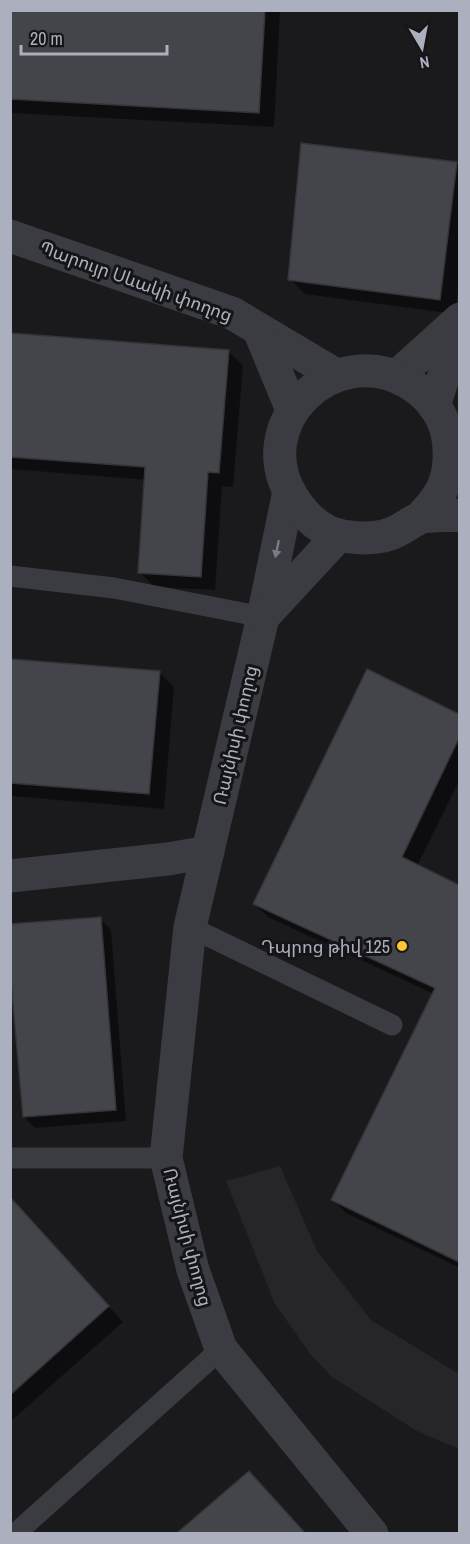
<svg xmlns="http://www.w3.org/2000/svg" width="470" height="1544" font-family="'Archivo Narrow','Noto Sans Armenian',sans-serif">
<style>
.built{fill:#26262a}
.shadow{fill:#0007}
.building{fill:#44454a;stroke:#343439;stroke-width:1.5}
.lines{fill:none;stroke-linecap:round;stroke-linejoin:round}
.service{stroke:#3b3c42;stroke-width:21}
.minor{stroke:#3b3c42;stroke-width:33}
.tertiary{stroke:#3b3c42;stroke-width:33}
.oneway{fill:#797c86}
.poi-dot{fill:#ffc430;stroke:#151518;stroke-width:2}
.labels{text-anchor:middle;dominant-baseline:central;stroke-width:6;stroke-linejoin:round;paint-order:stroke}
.street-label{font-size:18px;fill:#acb0be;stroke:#151518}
.poi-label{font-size:18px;fill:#acb0be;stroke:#151518;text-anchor:end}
</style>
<rect width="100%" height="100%" fill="#1a1a1d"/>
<path class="built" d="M 280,1166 L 317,1251 L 371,1320 L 459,1374 L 459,1449 L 417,1431 L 332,1377 L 311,1355 L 275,1304 L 226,1181 Z"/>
<g class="shadow">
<path d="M 10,10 L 280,10 L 274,127 L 10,113 Z"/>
<path d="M 456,163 L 460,167 L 460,274 L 455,314 L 305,294 L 290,279 Z"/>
<path d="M 10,334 L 228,351 L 243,366 L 233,487 L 222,486 L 215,590 L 154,587 L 140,572 L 146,480 L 10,469 Z"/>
<path d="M 10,661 L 159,672 L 174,687 L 164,809 L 10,796 Z"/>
<path d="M 368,671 L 460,715 L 460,779 L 417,866 L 460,887 L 460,1268 L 346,1213 L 333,1200 L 434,994 L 268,917 L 254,904 Z"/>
<path d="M 100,919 L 111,930 L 126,1121 L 35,1128 L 24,1117 Z"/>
<path d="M 10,1232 L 41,1232 L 123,1322 L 10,1422 Z"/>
<path d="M 249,1473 L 305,1534 L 180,1534 Z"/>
</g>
<g class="building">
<path d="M 10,10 L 265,10 L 259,113 L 10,99 Z"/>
<path d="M 301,143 L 457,162 L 440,300 L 288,280 Z"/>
<path d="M 10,333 L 229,350 L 219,473 L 208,472 L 201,577 L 138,573 L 145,467 L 10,457 Z"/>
<path d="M 10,659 L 160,671 L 149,794 L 10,783 Z"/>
<path d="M 367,669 L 459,714 L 459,738 L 402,857 L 459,885 L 459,1262 L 331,1200 L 435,988 L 253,904 Z"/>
<path d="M 101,917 L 116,1110 L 23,1117 L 10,970 L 10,924 Z"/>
<path d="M 10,1197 L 109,1306 L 10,1395 Z"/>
<path d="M 249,1471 L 305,1533 L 177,1533 Z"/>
</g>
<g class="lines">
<g class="service">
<path d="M 10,576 L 114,588 L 263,617"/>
<path d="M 190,927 L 392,1025"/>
<path d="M 10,1158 L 166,1158"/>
<path d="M 15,1534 L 221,1349"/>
</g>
<g class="minor">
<path d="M 397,376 L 460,319"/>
<path d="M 434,406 L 460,326"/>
<path d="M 289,491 L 263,617 L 190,927 L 166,1158 L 193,1270 L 221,1349 L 372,1534"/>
<path d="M 263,617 L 339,535"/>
<path d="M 10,876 L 168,859 L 208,852"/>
</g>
<g class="tertiary">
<path d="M 10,236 L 232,313 L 336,375"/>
<path d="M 259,330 L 292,410"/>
<path d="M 421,517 C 427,510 433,504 438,496 C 452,476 452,443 443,421 C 436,405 423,391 407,382 C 333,340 246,424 293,498 C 304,515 321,532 342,536 C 361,539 382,540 399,530 C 407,526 415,519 423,517 C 435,515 448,516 460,515"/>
</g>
</g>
<defs><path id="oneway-solid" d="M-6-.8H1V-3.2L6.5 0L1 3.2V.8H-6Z" transform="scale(1.5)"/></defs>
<use class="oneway" href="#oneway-solid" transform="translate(277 549) rotate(102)"/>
<circle class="poi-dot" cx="402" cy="946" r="6"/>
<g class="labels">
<g class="street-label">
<text transform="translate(136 281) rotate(20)">Պարույր Սևակի փողոց</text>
<text transform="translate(235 735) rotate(-77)">Ռայնիսի փողոց</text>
<text transform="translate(188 1237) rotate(75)">Ռայնիսի փողոց</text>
</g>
<g class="poi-label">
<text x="390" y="946">Դպրոց թիվ 125</text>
</g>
</g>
<rect width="470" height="1544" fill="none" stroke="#acb0be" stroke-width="24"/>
<g transform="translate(422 48) rotate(170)" stroke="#151518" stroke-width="4.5" paint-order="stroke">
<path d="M0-4.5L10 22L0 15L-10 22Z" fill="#acb0be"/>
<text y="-9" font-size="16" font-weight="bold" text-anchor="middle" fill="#acb0be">N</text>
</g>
<path d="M21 45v9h146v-9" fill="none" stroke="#acb0be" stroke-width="3"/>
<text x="30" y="45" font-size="18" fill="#acb0be" stroke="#151518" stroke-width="4.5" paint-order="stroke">20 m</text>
</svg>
